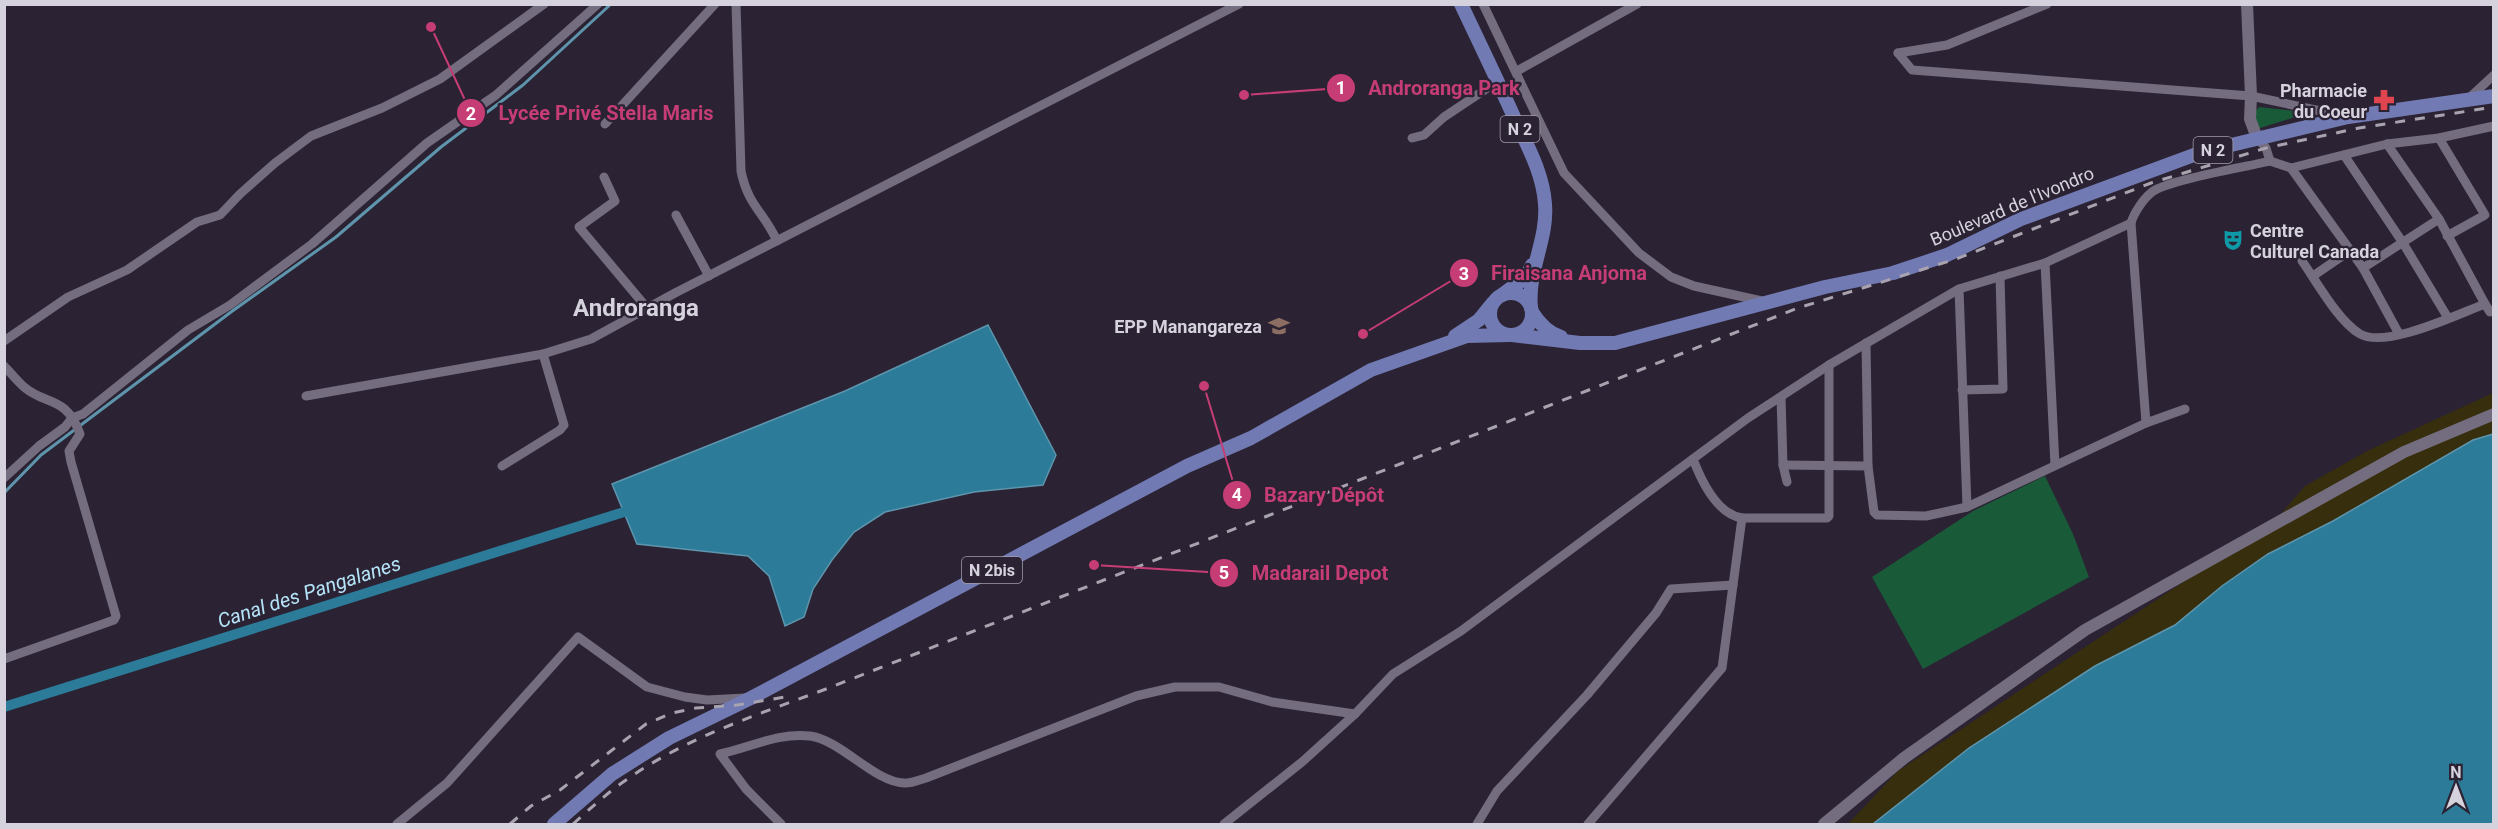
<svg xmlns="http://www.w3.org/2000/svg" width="2498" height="829" font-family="Roboto,sans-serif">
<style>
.green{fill:#195b39}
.sand{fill:#362e0d}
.water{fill:#2b7b99;stroke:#5e95ad;stroke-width:1.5}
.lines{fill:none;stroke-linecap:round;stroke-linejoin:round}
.stream{stroke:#5e95ad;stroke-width:3}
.canal{stroke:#2b7b99;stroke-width:10}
.street{stroke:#746c7f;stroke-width:9}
.secondary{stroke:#746c7f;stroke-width:12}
.primary{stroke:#727ab4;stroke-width:14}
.rail{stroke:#a8a3af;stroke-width:3;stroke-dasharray:10 10;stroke-linecap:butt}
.labels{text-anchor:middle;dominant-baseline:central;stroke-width:4.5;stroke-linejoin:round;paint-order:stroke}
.shield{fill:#2b2333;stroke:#a39eaa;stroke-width:1.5}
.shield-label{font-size:16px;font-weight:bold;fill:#d6d2dd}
.poi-label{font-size:18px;font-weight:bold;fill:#d6d2dd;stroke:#2b2333;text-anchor:end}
.street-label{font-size:18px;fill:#d6d2dd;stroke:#2b2333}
.water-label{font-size:20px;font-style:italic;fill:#b5e4f9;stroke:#2b2333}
.district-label{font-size:24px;font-weight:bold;fill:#d6d2dd;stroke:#2b2333}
.leader{fill:none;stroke:#c63d75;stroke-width:2}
.callout-dot{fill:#c63d75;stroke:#2b2333;stroke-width:2}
.mark-label{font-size:18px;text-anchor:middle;font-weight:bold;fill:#fff}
.callout-label{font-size:20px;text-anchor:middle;font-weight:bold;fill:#c63d75;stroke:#2b2333;stroke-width:4.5;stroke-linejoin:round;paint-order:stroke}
</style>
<rect width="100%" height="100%" fill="#2b2333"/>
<g class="green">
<path d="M 2259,107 L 2305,112 L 2305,114 L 2257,129 L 2255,112 Z"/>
<path d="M 2045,476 L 2073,534 L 2089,577 L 1923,669 L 1872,577 L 1973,511 Z"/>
</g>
<path class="sand" d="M 2493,393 L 2493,434 L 2473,440 L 2333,521 L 2268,554 L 2222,586 L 2175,625 L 2095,666 L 1873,824 L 1848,824 L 1898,771 L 2274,522 L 2305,486 L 2367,451 Z"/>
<g class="water">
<path d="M 988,325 L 1056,455 L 1043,485 L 974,492 L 885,512 L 854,532 L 832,560 L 813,589 L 804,617 L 785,626 L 769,576 L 748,556 L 637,544 L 612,484 L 845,391 Z"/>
<path d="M 2493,434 L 2493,824 L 1873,824 L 1969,748 L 2095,666 L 2175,625 L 2222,586 L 2268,554 L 2333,521 L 2473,440 Z"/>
</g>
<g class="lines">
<path class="stream" d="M 4,493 L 41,455 L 231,312 L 336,237 L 441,147 L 523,85 L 611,4"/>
<path class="canal" d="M 4,707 L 624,512"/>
<g class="street">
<path d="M 736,4 L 741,171 C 748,206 764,212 777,241"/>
<path d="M 1483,4 L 1564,173 L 1639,253 L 1671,277 L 1694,286 L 1762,301"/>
<path d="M 1898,53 L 1912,70 L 2251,96 L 2344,116"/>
<path d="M 1898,53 L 1947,45 L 2047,4"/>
<path d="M 1517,71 L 1637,4"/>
<path d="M 2468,99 L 2494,75"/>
<path d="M 605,124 L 715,4"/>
<path d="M 1412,138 L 1424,135 L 1444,117 L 1498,81"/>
<path d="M 2439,138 L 2485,215 L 2447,236"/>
<path d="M 2344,155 L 2403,243 L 2448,318"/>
<path d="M 2270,161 L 2291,168 L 2387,144 L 2439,138 L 2494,126"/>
<path d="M 2291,168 L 2363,268 L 2439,219"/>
<path d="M 604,177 L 615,201 L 579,227 L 647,308"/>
<path d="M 676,215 L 709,276"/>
<path d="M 2131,223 L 2146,423"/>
<path d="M 2302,261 C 2317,282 2338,321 2360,334 C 2386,349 2458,314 2485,304 L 2439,219 L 2387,144"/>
<path d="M 2045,263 L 2055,465"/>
<path d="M 2363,268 L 2399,334"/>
<path d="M 2313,276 L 2351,250"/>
<path d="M 1959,289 L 1967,507"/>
<path d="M 2485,304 L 2490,312 L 2494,311"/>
<path d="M 4,341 L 68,297 L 127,270 L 197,222 L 220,215 L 240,194 L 275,163 L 311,136 L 382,108 L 440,79 L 544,4"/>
<path d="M 1866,343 L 1868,466 L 1874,512 L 1877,515 L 1926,516 L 1967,507 L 2146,423 L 2185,409"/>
<path d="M 4,366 C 11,373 17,381 24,387 C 46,406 66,395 80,434 L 69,451 L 71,462 L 116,616 L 114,620 L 4,659"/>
<path d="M 1962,390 L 2003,389 L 2000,276"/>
<path d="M 306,396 L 543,354 L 591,339 L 675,293 L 1239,4"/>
<path d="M 1781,397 L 1783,465 L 1787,482"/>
<path d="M 1783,465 L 1868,466"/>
<path d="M 502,466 L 560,430 L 564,425 L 543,354"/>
<path d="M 4,478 L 39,446 L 65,427 L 72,418 L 83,414 L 188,330 L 230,305 L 312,244 L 427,143 L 496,95 L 598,4"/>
<path d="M 1742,518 L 1827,518 L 1829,516 L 1829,365"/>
<path d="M 397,824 L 447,783 L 578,637 L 647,687 L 685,697 L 707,700 L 745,698"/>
<path d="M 781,824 L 746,789 L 720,754 C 749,748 779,732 810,736 C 841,740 874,782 904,783 C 911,784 919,780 926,778 L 1136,696 L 1175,687 L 1219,687 L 1272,702 L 1355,714"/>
<path d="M 1224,824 L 1302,762 L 1355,714 L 1393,674 L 1461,631 L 1748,418 L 1829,365 L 1959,289 L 2045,263 L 2131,223 C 2134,213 2143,199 2152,192 C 2168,180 2246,167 2270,161 L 2266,148 L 2257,138"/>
<path d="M 1477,824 L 1497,791 L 1587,695 L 1656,613 L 1671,589 L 1733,585 L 1742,518 C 1717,514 1701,480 1693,459"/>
<path d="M 1588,824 L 1722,668 L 1733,585"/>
</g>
<g class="secondary">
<path d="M 2247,4 L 2251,96 L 2250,119 L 2257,138"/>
<path d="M 1824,824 L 1904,758 L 2085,630 L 2404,452 L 2494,414"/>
</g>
<g class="primary">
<path d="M 1461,4 C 1479,42 1497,79 1514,117 C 1527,145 1543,173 1545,204 C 1548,240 1527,271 1531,308"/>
<circle cx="1511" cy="314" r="21"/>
<path d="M 1502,295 L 1525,278 L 1532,265"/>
<path d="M 1532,312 C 1539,323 1548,333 1561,337"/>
<path d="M 1512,335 L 1580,343 L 1615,343 L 1825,287 L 1893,273 L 1947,255 L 2021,219 L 2202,152 L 2348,117 L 2494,96"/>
<path d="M 1455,336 L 1479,320 L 1492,304"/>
<path d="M 554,824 L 612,774 L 669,738 L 751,698 L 1187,466 L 1251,438 L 1371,370 L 1467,336 L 1509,335"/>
</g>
<g class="rail">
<path d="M 510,824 L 531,806 L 560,790 L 646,724 L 672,713 L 696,708 L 737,705 L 791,696"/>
<path d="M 573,824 C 590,809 607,793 626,780 C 687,737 757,715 826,689 L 1798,308 L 1956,259 L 2151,183 L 2266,148 L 2359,128 L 2494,107"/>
</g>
</g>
<defs>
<symbol id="pharmacy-bare" viewBox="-9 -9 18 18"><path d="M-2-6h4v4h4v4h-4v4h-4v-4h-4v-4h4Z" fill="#e0444e" stroke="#2b2333" stroke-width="2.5" paint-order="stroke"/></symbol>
<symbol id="theatre-bare" viewBox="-9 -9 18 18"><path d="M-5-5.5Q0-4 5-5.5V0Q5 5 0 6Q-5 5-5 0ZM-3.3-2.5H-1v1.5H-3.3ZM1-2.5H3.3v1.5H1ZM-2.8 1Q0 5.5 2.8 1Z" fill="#0f9aa8" stroke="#2b2333" stroke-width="2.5" paint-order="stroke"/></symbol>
<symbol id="school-bare" viewBox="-9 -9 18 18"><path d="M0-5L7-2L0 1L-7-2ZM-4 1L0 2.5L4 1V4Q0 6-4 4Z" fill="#8d6e63" stroke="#2b2333" stroke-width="2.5" paint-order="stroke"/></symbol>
</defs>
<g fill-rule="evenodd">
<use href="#pharmacy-bare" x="2369" y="85" width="30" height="30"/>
<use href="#theatre-bare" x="2218" y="225" width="30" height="30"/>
<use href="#school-bare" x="1264" y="311" width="30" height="30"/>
</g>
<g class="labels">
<g class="shield">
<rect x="1500.5" y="116" width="39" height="26" rx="4.5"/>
<rect x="2193.5" y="137" width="39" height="26" rx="4.5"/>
<rect x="962" y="557" width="60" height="26" rx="4.5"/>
</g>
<g class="shield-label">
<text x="1520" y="129">N 2</text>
<text x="2213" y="150">N 2</text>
<text x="992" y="570">N 2bis</text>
</g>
<g class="poi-label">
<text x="2367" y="90">Pharmacie<tspan x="2367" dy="21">du Coeur</tspan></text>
<text x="2250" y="230" text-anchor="start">Centre<tspan x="2250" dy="21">Culturel Canada</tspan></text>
<text x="1262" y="326">EPP Manangareza</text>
</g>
<g class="street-label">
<text transform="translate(2012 206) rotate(-23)">Boulevard de l'Ivondro</text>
</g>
<g class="water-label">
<text transform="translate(309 592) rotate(-18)">Canal des Pangalanes</text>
</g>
<g class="district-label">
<text x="636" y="308">Androranga</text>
</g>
</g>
<path class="leader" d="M1244 95L1341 88M431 27L471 113M1363 334L1464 273M1204 386L1237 495M1094 565L1224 573"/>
<g class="callout-dot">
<circle cx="1244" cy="95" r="6"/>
<circle cx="431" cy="27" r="6"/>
<circle cx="1363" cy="334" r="6"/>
<circle cx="1204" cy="386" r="6"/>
<circle cx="1094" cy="565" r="6"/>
<circle cx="1341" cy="88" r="15"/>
<circle cx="471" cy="113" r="15"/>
<circle cx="1464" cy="273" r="15"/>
<circle cx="1237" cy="495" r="15"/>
<circle cx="1224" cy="573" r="15"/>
</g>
<g class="mark-label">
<text x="1341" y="94">1</text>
<text x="471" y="120">2</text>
<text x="1464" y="280">3</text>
<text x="1237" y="501">4</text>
<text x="1224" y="579">5</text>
</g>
<g class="callout-label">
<text x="1444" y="95">Androranga Park</text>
<text x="606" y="120">Lycée Privé Stella Maris</text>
<text x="1569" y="280">Firaisana Anjoma</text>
<text x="1324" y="502">Bazary Dépôt</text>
<text x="1320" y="580">Madarail Depot</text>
</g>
<rect width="2498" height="829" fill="none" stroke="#d6d2dd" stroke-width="12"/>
<g transform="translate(2456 787)" stroke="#2b2333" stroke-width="4.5" paint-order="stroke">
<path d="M0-4.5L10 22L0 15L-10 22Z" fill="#d6d2dd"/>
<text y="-9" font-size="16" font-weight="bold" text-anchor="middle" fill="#d6d2dd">N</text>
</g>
</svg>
